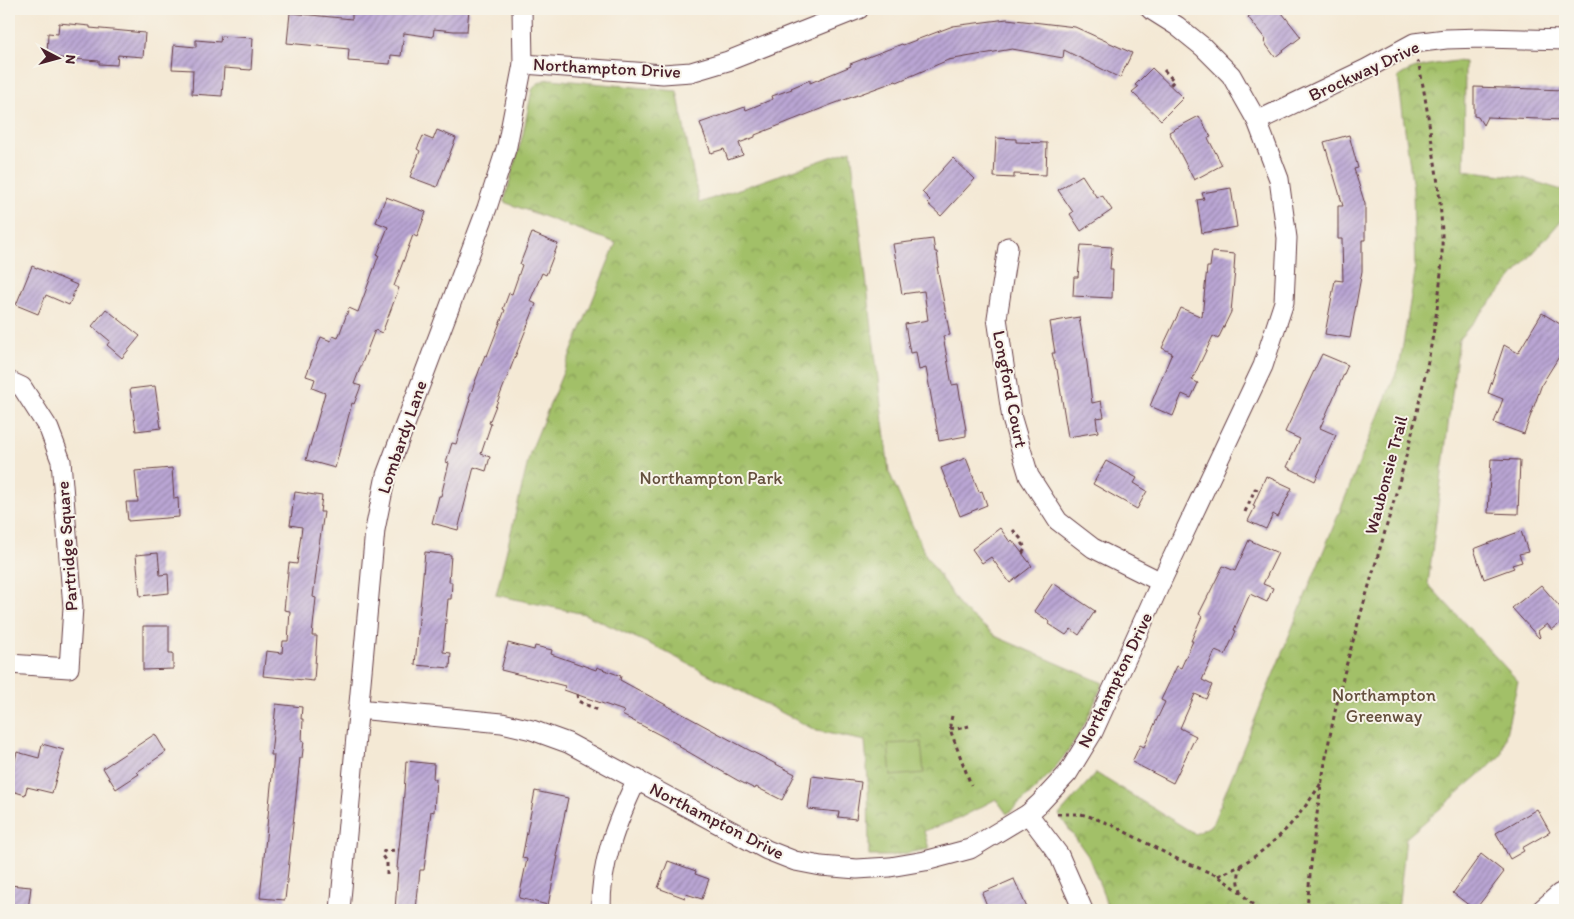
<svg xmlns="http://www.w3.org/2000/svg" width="1574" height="919" font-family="Itim,sans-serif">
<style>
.park{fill:url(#park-crowns);stroke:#76704a}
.pitch{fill:#a2c068;stroke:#76704a}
.building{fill:url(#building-hatch)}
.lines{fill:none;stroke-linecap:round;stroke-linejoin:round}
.minor-casing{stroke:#643d44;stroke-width:21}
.path{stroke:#643d44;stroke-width:3;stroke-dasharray:4 4;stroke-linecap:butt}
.minor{stroke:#fff;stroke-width:19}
.labels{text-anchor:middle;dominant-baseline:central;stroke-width:4;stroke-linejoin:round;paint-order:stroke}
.street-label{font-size:18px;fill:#4a1f2b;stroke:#f7f3e8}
.park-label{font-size:18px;fill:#644f3d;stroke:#f7f3e8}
</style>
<defs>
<pattern id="park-crowns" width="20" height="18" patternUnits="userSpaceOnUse" patternTransform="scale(1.25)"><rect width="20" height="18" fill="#a2c068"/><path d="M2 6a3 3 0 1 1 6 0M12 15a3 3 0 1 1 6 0" fill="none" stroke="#869b56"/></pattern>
<pattern id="building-hatch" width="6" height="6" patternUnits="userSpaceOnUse" patternTransform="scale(1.25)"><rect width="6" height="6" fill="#baa6d4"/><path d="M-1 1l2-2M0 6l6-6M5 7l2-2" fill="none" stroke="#9987ac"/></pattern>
</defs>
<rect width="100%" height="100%" fill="#f7f3e8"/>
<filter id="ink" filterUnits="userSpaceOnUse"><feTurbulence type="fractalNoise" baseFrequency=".02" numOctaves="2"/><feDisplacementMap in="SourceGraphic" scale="10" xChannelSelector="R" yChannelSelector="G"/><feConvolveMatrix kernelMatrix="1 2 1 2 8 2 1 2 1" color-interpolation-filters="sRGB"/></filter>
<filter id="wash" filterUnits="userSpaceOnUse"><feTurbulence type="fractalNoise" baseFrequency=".0096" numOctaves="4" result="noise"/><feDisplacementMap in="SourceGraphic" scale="20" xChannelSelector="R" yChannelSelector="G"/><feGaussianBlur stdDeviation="1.12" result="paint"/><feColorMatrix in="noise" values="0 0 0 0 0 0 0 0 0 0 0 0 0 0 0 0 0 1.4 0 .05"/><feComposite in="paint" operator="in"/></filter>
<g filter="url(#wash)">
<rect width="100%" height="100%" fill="#f4e9d5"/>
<g class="park">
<path d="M 1456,61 L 1465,62 L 1464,170 L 1520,177 L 1565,191 L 1565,216 L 1459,339 L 1428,584 L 1518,681 L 1501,756 L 1406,838 L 1398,910 L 1108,910 L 1102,890 L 1088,856 L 1059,815 L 1096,773 L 1195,834 L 1212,825 L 1400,363 L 1415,272 L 1413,189 L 1398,77 C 1414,65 1437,64 1456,61 Z"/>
<path d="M 551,79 L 677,91 L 699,203 L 851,150 L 889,472 L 925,554 L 961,608 L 997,637 L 1103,683 C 1095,701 1088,720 1078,736 C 1059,766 1035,792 1007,814 L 996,799 L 956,820 L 924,831 L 929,849 L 890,856 L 869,856 L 868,781 L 865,741 L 817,731 L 656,647 L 584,614 L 496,595 L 530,453 L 616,243 L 504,202 L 523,134 L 532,90 L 537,84 L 544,80 Z"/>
</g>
<path class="pitch" d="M 921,742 L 924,773 L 891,776 L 888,744 Z"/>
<g id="blocks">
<g class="building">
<path d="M 384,9 L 469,9 L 467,31 L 454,31 L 434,29 L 433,37 L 404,33 L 401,56 L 391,55 L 390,64 L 348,61 L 349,49 L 287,43 L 290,13 L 352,19 L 352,11 L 383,14 Z"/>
<path d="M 1258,9 L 1279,9 L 1301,37 L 1275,57 L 1264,42 L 1266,40 L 1248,17 Z"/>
<path d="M 1007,19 L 1075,27 L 1132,53 L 1120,78 L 1064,50 L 1063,58 L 1012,49 L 948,60 L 897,82 L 896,81 L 833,104 L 755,135 L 755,137 L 739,143 L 743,155 L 728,160 L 724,149 L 711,153 L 700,123 L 745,107 L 746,110 L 773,99 L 772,96 L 792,89 L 791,88 L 810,80 L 810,83 L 851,66 L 850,64 L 902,44 L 903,45 L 953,26 Z"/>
<path d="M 59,23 L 90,26 L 90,28 L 145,33 L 143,57 L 118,55 L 117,65 L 99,64 L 99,61 L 47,57 L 48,33 L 58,34 Z"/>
<path d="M 221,36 L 253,38 L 251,70 L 224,68 L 222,96 L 192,94 L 193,70 L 172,69 L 174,45 L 196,47 L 196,40 L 220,42 Z"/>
<path d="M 1152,68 L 1183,98 L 1161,120 L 1132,92 L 1138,87 L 1135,85 Z"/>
<path d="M 1474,87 L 1565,90 L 1565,120 L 1487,117 L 1483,125 L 1478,117 L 1474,116 Z"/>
<path d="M 1199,116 L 1211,137 L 1208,138 L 1222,165 L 1194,180 L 1169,132 Z"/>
<path d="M 437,130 L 456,138 L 437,187 L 410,177 L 420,151 L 417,149 L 423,136 L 433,140 Z"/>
<path d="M 1349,135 L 1358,168 L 1354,169 L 1365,204 L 1365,240 L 1362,240 L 1362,271 L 1350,338 L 1325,334 L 1335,280 L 1343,281 L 1342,239 L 1338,239 L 1338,206 L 1343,206 L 1324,142 Z"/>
<path d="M 996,138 L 1016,139 L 1016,142 L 1047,143 L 1046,175 L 1014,174 L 1014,178 L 994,177 Z"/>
<path d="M 953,158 L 975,179 L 941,216 L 927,203 L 930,200 L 922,192 Z"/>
<path d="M 1082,175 L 1097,198 L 1102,195 L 1112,210 L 1081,231 L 1070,214 L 1073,212 L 1058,190 Z"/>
<path d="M 1231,188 L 1237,227 L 1202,233 L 1197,200 L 1204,199 L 1202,193 Z"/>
<path d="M 386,197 L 426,212 L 417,237 L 413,235 L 394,286 L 399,288 L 382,333 L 375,330 L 354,384 L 361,386 L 354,404 L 352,403 L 335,468 L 306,460 L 325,393 L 312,388 L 315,379 L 306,376 L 321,337 L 331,341 L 333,336 L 338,338 L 349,308 L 358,312 L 379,255 L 377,255 L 388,227 L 376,222 Z"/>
<path d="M 532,233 L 558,244 L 546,275 L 542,273 L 530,301 L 536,304 L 489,423 L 491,424 L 481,454 L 490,457 L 486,471 L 474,467 L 458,530 L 432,523 L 439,496 L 441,496 L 449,463 L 446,462 L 452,443 L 456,444 L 470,399 L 469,398 L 485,355 L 487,356 L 505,310 L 503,309 L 509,293 L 512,294 L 522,265 L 520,264 Z"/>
<path d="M 933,239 L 935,252 L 937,252 L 939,267 L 937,267 L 950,335 L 943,336 L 952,385 L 958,384 L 966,430 L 966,436 L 939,441 L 926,368 L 919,370 L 916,352 L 910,353 L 905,324 L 928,320 L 924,291 L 902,294 L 893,244 Z"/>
<path d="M 1081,245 L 1112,247 L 1110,269 L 1113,269 L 1112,298 L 1073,296 L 1074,277 L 1078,277 Z"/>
<path d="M 1212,252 L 1235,254 L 1234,270 L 1235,270 L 1231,312 L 1218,339 L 1213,336 L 1192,380 L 1198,383 L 1191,398 L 1182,394 L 1173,416 L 1150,406 L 1172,353 L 1162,348 L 1181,308 L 1202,317 L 1207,267 L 1210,267 Z"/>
<path d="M 32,266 L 77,285 L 69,305 L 46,295 L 38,314 L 16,305 Z"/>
<path d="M 106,309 L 140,336 L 122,358 L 107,345 L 110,341 L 92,326 Z"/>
<path d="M 1542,313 L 1565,327 L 1565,347 L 1542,384 L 1524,434 L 1494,423 L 1503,399 L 1488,393 L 1504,345 L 1518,353 Z"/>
<path d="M 1079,317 L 1087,363 L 1092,403 L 1101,401 L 1104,417 L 1096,418 L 1098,432 L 1068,437 L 1057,369 L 1056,369 L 1052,353 L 1055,353 L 1050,322 Z"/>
<path d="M 1322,354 L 1348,365 L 1320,428 L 1336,435 L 1315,481 L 1287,467 L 1300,439 L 1285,432 Z"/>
<path d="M 155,386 L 161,428 L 136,431 L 130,389 Z"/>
<path d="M 966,458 L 979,492 L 982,491 L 987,505 L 960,516 L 941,468 Z"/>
<path d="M 1491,459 L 1520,460 L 1518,514 L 1488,513 Z"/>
<path d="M 1106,461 L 1137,478 L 1134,483 L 1147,491 L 1137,509 L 1093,484 Z"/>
<path d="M 172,468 L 174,499 L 178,498 L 179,517 L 128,521 L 126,502 L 138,502 L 135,471 Z"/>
<path d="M 1266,476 L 1292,488 L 1278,517 L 1273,514 L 1266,529 L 1248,521 L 1255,507 L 1253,506 Z"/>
<path d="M 295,492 L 322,496 L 320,512 L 324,512 L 316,566 L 317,566 L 313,597 L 316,598 L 312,636 L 317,636 L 314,681 L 263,676 L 266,651 L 282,653 L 283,641 L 288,641 L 290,611 L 284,610 L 289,563 L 297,564 L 302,527 L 290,525 Z"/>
<path d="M 1000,528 L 1010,542 L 1012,540 L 1032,566 L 1010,583 L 991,557 L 982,563 L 972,549 Z"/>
<path d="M 1521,531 L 1528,552 L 1519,554 L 1522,562 L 1512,565 L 1514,568 L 1484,579 L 1474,549 Z"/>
<path d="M 1249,540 L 1278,553 L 1263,584 L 1273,588 L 1267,602 L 1250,594 L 1234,630 L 1236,631 L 1225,655 L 1215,651 L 1202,680 L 1212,685 L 1206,699 L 1195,694 L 1180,728 L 1196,736 L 1173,783 L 1132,762 L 1140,745 L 1144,747 L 1165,702 L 1161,700 L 1177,666 L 1181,668 L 1193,641 L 1191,641 L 1202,616 L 1199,614 L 1223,566 L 1235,571 Z"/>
<path d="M 425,552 L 451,555 L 449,582 L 452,582 L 451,599 L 448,599 L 443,652 L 451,653 L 450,668 L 415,665 Z"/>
<path d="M 158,553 L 160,575 L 168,574 L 169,593 L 140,596 L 136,555 Z"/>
<path d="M 1053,583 L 1095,611 L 1079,635 L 1071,629 L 1066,635 L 1049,624 L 1050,622 L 1034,611 Z"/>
<path d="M 1541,585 L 1565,613 L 1565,619 L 1552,630 L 1547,624 L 1538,631 L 1540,637 L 1539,638 L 1512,608 Z"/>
<path d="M 143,626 L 169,626 L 169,653 L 173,653 L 173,669 L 143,670 Z"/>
<path d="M 508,643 L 534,650 L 535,646 L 552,650 L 551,654 L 596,670 L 597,667 L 621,676 L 620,680 L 747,749 L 795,774 L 782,800 L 756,787 L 755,789 L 737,780 L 678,746 L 679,745 L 622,715 L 624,711 L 564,690 L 565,686 L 501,670 Z"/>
<path d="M 276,704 L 302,707 L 301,719 L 303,719 L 302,741 L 304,741 L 302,758 L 300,758 L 285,900 L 260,898 L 274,755 L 271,755 Z"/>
<path d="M 155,734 L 166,752 L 137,772 L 139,774 L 116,789 L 103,768 Z"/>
<path d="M 42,744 L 64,750 L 52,793 L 27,787 L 25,795 L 9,790 L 9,785 L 17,752 L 39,758 Z"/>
<path d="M 406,761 L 434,764 L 433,779 L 436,779 L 434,812 L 431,811 L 424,870 L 420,870 L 416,910 L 395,910 L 398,868 L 397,868 L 403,809 Z"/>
<path d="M 812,776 L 861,782 L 856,819 L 838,817 L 839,812 L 808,809 Z"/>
<path d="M 535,791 L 568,798 L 556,856 L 558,856 L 548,905 L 519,898 L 527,859 L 522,858 Z"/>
<path d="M 1537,809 L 1550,832 L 1522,848 L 1524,851 L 1510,859 L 1496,833 Z"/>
<path d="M 1481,854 L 1504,872 L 1475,910 L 1453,893 Z"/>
<path d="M 668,861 L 696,871 L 695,874 L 709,879 L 702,899 L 686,894 L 685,898 L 658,888 Z"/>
<path d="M 1014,879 L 1028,910 L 996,910 L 994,905 L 988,908 L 982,893 Z"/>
<path d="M 9,885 L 31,887 L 28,910 L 9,908 Z"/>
</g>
</g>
</g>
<g filter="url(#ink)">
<use href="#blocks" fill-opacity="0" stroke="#643d44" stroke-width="1"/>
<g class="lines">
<defs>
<g id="minor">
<path d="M 523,64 L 663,74 L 691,72 L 728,61 L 859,9"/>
<path d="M 1257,121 L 1366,69 L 1414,43 L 1446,39 L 1483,38 L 1565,40"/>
<path d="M 1008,247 L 997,318 L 1012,419 L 1029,476 L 1058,521 L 1093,548 L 1161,582"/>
<path d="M 9,381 L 22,387 L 49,429 L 61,461 L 73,607 L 69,668 L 9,664"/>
<path d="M 358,709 L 502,723 L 532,730 L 568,743 L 767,850 L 795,861 L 821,866 L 857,869 L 890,867 L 925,861 L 970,849 L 1028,814 L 1040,803 L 1068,773 L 1093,732 L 1161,582 L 1263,366 L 1284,302 L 1287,238 L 1279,179 L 1257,121 L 1231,75 L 1203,47 L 1177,26 L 1150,9"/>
<path d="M 1028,814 L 1059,855 L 1083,910"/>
<path d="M 340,910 L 375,530 L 386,475 L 487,208 L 507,146 L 523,64 L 522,9"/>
<path d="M 601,910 C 600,863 617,821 637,779"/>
<path d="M 1541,910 L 1559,894 L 1565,891"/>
</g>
</defs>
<use href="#minor" class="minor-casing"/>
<g class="path">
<path d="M 1164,70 L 1174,81 L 1170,85"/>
<path d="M 1245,512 L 1255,489 L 1258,490"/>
<path d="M 1013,530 L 1021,539 L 1025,549 L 1022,554"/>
<path d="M 577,694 L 578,701 L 598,710"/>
<path d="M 952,716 L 950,724 L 951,732 L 971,785"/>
<path d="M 950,728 L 957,729 L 969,726"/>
<path d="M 1057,814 L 1081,814 L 1091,817 L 1110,824 L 1175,858 L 1218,876 L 1239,891 L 1258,910"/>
<path d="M 1242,865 C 1237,874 1238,884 1242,893"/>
<path d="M 387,875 L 387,863 L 382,856 L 384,851 L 399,850"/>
<path d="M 1218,876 C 1263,858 1296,824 1321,783"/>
<path d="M 1307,910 C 1313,831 1324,752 1344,674 C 1369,579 1402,485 1422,389 C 1432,345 1440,300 1442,255 C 1443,218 1438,180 1432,143 C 1428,116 1424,88 1418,61"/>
</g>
<use href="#minor" class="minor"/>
</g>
</g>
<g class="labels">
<g class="street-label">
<text transform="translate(607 68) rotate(3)">Northampton Drive</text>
<text transform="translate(1364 71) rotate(-25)">Brockway Drive</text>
<text transform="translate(1010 389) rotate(79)">Longford Court</text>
<text transform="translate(402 437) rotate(-71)">Lombardy Lane</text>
<text transform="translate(1386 475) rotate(-75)">Waubonsie Trail</text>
<text transform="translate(67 546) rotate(-94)">Partridge Square</text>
<text transform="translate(1115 680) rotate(-64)">Northampton Drive</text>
<text transform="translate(717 821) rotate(27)">Northampton Drive</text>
</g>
<g class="park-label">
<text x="711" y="478">Northampton Park</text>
<text x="1384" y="695">Northampton<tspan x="1384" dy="21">Greenway</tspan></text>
</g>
</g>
<rect width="1574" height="919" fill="none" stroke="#f7f3e8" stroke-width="30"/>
<g transform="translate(58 58) rotate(96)" stroke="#f7f3e8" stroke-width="4" paint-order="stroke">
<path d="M0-4L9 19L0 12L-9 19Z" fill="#4a1f2b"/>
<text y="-8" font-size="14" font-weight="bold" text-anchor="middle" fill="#4a1f2b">N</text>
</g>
</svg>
